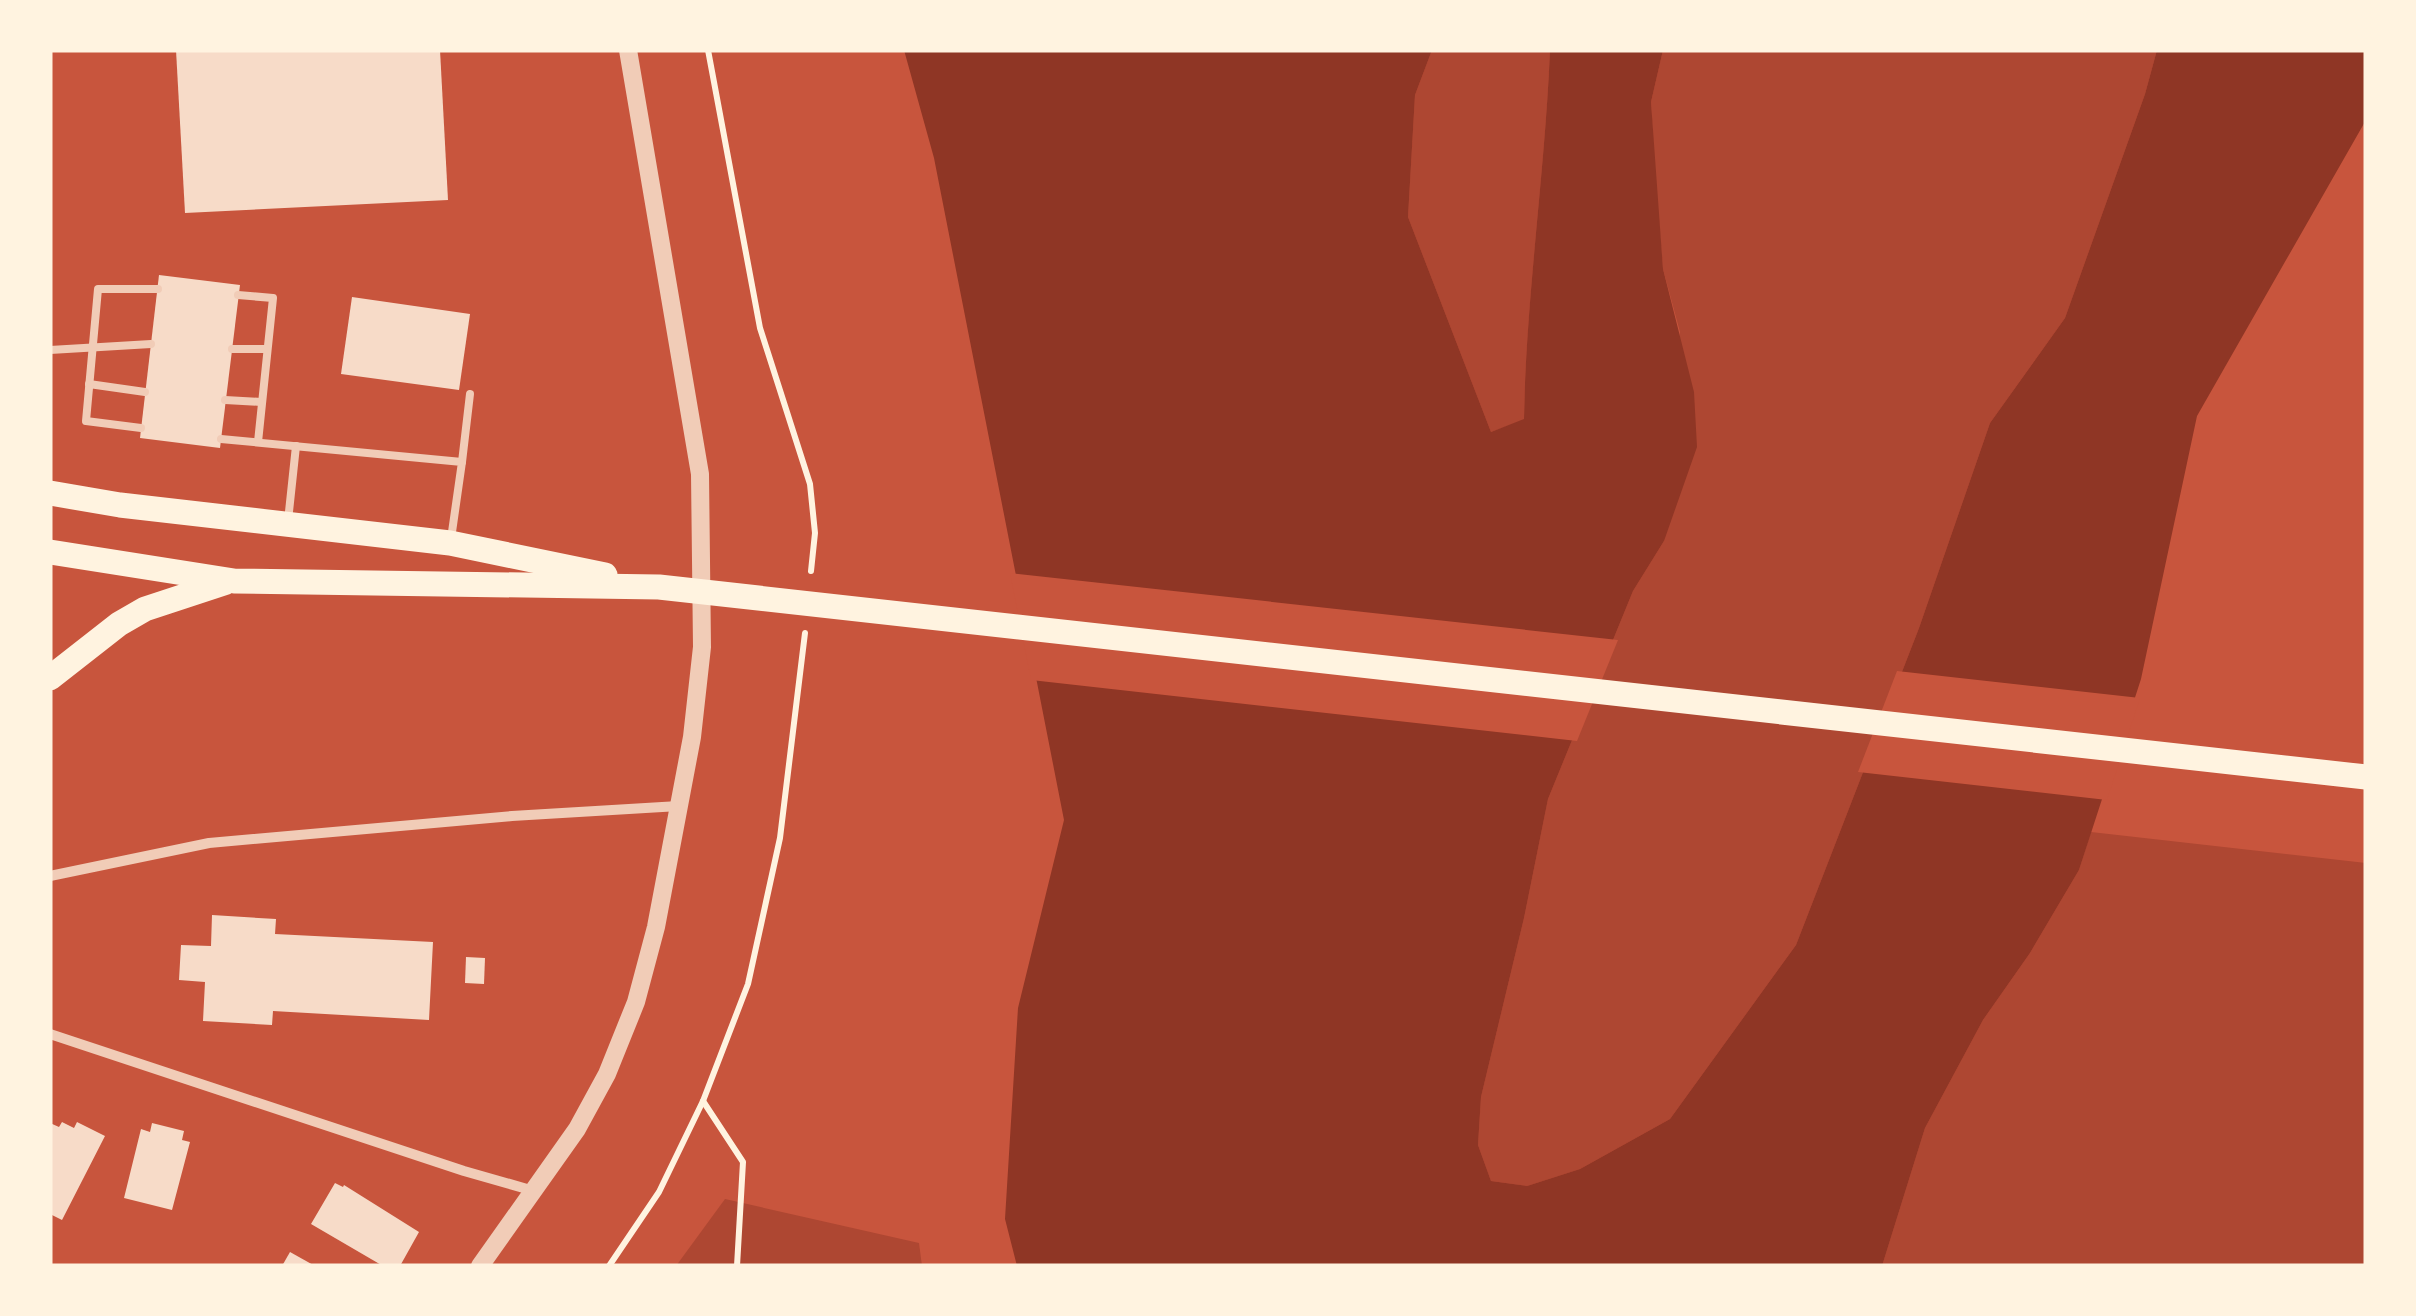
<svg xmlns="http://www.w3.org/2000/svg" width="2416" height="1316" font-family="Roboto,sans-serif">
<style>
.green{fill:#ae4732}
.water{fill:#8f3625}
.pier{fill:#c8553d}
.building{fill:#f7dbc8}
.lines{fill:none;stroke-linecap:round;stroke-linejoin:round}
.path{stroke:#fff3e0;stroke-width:6}
.service{stroke:#f1ccb7;stroke-width:8}
.minor{stroke:#f1ccb7;stroke-width:10}
.tertiary{stroke:#f1ccb7;stroke-width:18}
.primary{stroke:#fff3e0;stroke-width:25}
</style>
<rect width="100%" height="100%" fill="#c8553d"/>
<g class="green">
<path d="M 1432,50 L 1550,50 C 1545,174 1526,296 1524,420 L 1491,432 L 1408,217 L 1415,95 Z"/>
<path d="M 1663,50 L 2157,50 L 2145,94 L 2065,318 L 1990,423 L 1919,628 L 1796,945 L 1670,1119 L 1580,1169 L 1527,1186 L 1491,1181 L 1478,1145 L 1481,1097 L 1524,918 L 1548,799 L 1633,591 L 1664,541 L 1680,332 L 1663,269 L 1655,175 L 1651,102 Z"/>
<path d="M 2091,832 L 2366,863 L 2366,1266 L 1882,1266 L 1925,1128 L 1983,1020 L 2030,953 L 2079,870 Z"/>
<path d="M 725,1199 L 919,1243 L 922,1266 L 676,1266 Z"/>
</g>
<path class="water" d="M 904,50 L 1432,50 L 1415,95 L 1408,217 L 1491,432 L 1524,419 C 1526,296 1545,173 1550,50 L 1663,50 L 1651,102 L 1663,269 L 1694,392 L 1697,447 L 1664,541 L 1633,591 L 1548,799 L 1524,918 L 1481,1097 L 1478,1145 L 1491,1181 L 1527,1186 L 1580,1169 L 1670,1119 L 1796,945 L 1919,628 L 1990,423 L 2065,318 L 2145,94 L 2157,50 L 2366,50 L 2366,120 L 2197,416 L 2141,679 L 2079,870 L 2030,953 L 1983,1020 L 1925,1128 L 1882,1266 L 1017,1266 L 1005,1219 L 1018,1008 L 1064,820 L 934,158 Z"/>
<g class="pier">
<path d="M 1010,573 L 1618,640 L 1577,741 L 1031,680 Z"/>
<path d="M 1897,671 L 2140,698 L 2107,800 L 1858,772 Z"/>
</g>
<g class="building">
<path d="M 176,50 L 440,50 L 448,200 L 185,213 Z"/>
<path d="M 159,275 L 240,285 L 220,448 L 140,438 Z"/>
<path d="M 352,297 L 470,314 L 459,390 L 341,374 Z"/>
<path d="M 212,915 L 276,919 L 275,934 L 433,942 L 429,1020 L 273,1011 L 272,1025 L 203,1021 L 205,982 L 179,980 L 181,945 L 211,946 Z"/>
<path d="M 466,957 L 485,958 L 484,984 L 465,983 Z"/>
<path d="M 62,1122 L 74,1128 L 77,1122 L 105,1136 L 62,1220 L 50,1214 L 50,1123 L 59,1127 Z"/>
<path d="M 152,1123 L 184,1131 L 182,1140 L 190,1142 L 172,1210 L 124,1198 L 141,1129 L 150,1132 Z"/>
<path d="M 335,1183 L 343,1187 L 344,1185 L 419,1232 L 400,1266 L 383,1266 L 311,1224 Z"/>
<path d="M 290,1252 L 315,1266 L 282,1266 Z"/>
</g>
<g class="lines">
<g class="path">
<path d="M 708,50 L 760,328 L 810,484 L 815,533 L 811,571"/>
<path d="M 703,1101 L 743,1162 L 737,1266"/>
<path d="M 609,1266 L 659,1192 L 703,1101 L 748,984 L 780,838 L 805,633"/>
</g>
<g class="service">
<path d="M 238,295 L 273,298 L 258,442"/>
<path d="M 232,349 L 266,349"/>
<path d="M 50,350 L 151,344"/>
<path d="M 89,384 L 145,392"/>
<path d="M 225,400 L 261,402"/>
<path d="M 141,428 L 86,421 L 98,289 L 158,289"/>
<path d="M 221,439 L 462,462 L 451,539"/>
<path d="M 462,462 L 470,394"/>
<path d="M 288,521 L 296,446"/>
</g>
<g class="minor">
<path d="M 50,876 L 209,843 L 512,816 L 679,806"/>
<path d="M 50,1034 L 464,1171 L 534,1191"/>
</g>
<path class="tertiary" d="M 480,1266 L 577,1129 L 607,1074 L 636,1002 L 656,927 L 692,737 L 702,647 L 700,474 L 628,50"/>
<g class="primary">
<path d="M 50,493 L 120,505 L 450,543 L 605,575"/>
<path d="M 50,552 L 234,581 L 659,587 L 2366,777"/>
<path d="M 50,678 L 119,624 L 145,609 L 224,583"/>
</g>
</g>
<rect width="2416" height="1316" fill="none" stroke="#fff3e0" stroke-width="105"/>
</svg>
